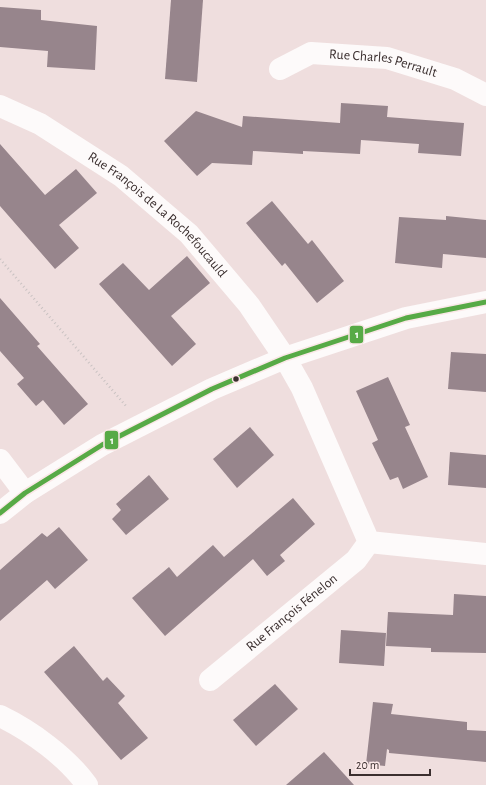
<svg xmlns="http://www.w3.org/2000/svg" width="486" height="785" font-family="'Alegreya Sans',sans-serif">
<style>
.building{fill:#97858c}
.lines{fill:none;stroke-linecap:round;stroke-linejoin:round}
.path{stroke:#c9c2c2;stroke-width:2.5;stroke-dasharray:1 3;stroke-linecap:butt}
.minor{stroke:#fdfafa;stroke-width:22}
.bus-1-casing{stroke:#fbe8e8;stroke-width:8}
.bus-1{stroke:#57aa46;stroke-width:5}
.bus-dot{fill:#3b2f2f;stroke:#fbe8e8;stroke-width:1.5}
.labels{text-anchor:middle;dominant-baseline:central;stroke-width:4;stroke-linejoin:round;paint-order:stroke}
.street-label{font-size:14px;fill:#3b2f2f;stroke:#fbe8e8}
.line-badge{stroke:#fbe8e8;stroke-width:1.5}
.badge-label{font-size:11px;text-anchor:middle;font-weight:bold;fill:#fff}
</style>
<rect width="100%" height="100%" fill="#efdede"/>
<g class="building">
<path d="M 171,0 L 203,0 L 197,82 L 165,79 Z"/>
<path d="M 0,7 L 41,10 L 41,20 L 97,26 L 95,70 L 47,67 L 48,51 L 0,47 Z"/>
<path d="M 341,103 L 388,106 L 387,117 L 464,123 L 461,156 L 418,153 L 419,144 L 361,140 L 360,154 L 303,151 L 303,154 L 253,151 L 252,165 L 212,163 L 197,176 L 164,141 L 196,111 L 242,127 L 243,116 L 340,123 Z"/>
<path d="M 0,144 L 45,195 L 76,169 L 97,193 L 59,225 L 79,248 L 55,269 L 0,206 Z"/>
<path d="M 272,201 L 308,244 L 312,240 L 344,281 L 317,303 L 285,263 L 282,266 L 246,223 Z"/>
<path d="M 446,216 L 486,220 L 486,258 L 443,254 L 442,268 L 395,263 L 399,217 L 446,220 Z"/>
<path d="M 187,256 L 210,283 L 171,316 L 196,344 L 172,366 L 99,284 L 123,263 L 149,290 Z"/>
<path d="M 0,298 L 40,344 L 37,346 L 88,404 L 64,425 L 43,400 L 36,406 L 17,384 L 24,378 L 0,351 Z"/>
<path d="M 451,352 L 486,354 L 486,392 L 448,389 Z"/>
<path d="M 388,377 L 410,425 L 405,427 L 428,477 L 403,489 L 398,477 L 390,480 L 372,443 L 378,440 L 356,391 Z"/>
<path d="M 250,427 L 274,455 L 237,488 L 213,459 Z"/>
<path d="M 450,452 L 486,455 L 486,488 L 448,485 Z"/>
<path d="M 149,475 L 169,499 L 126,535 L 112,519 L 121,510 L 116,504 Z"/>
<path d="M 293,498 L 315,524 L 280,555 L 285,561 L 267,576 L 253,559 L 165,636 L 132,598 L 169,567 L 177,577 L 213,545 L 224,557 Z"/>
<path d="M 59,527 L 88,560 L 55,589 L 47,580 L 0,621 L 0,570 L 42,533 L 47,537 Z"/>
<path d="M 454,594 L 486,596 L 486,653 L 431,652 L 431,648 L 386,646 L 388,612 L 453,615 Z"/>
<path d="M 341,630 L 386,633 L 384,666 L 339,663 Z"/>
<path d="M 74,646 L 103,681 L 107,677 L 125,696 L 118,703 L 148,738 L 121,760 L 44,672 Z"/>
<path d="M 275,684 L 298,709 L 256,746 L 233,720 Z"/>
<path d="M 373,702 L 393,704 L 391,714 L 467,722 L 467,730 L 486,731 L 486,762 L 389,753 L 389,750 L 387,749 L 385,766 L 366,764 Z"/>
<path d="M 324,752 L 354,785 L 286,785 Z"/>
</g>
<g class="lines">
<path class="path" d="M 0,259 L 126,406"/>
<g class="minor">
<path id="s1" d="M 280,69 L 311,53 L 387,58 L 455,79 L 486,95"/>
<path id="s2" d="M 0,106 L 40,124 L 121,176 L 189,234 L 249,305 L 285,358 L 302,388 L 369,542 L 486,554"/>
<path d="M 0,460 L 25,493"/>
<path d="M 0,513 L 25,493 L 102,445 L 212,389 L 285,358 L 406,318 L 486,302"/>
<path id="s3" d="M 210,680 L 356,560 L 369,542"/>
<path d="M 0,716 C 31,731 67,757 87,785"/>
</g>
<defs>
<path id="bus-1" d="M 0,513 L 25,493 L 102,445 L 212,389 L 285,358 L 406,318 L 486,302"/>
</defs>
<use href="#bus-1" class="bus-1-casing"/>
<use href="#bus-1" class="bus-1"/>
</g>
<circle class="bus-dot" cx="236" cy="379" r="3.5"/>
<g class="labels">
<g class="street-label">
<text stroke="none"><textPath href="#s1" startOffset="108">Rue Charles Perrault</textPath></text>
<text stroke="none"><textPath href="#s2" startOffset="193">Rue François de La Rochefoucauld</textPath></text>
<text stroke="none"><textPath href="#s3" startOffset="106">Rue François Fénelon</textPath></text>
</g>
</g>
<g class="line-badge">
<rect x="349" y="325" width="15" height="19" rx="4" fill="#57aa46"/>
<rect x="104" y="430" width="15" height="20" rx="4" fill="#57aa46"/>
</g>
<g class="badge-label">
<text x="357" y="338">1</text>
<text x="112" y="444">1</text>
</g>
<path d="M350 769v6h80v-6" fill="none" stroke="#3b2f2f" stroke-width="2"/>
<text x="356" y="769" font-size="12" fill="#3b2f2f" stroke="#fbe8e8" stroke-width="3" paint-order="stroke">20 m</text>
</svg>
